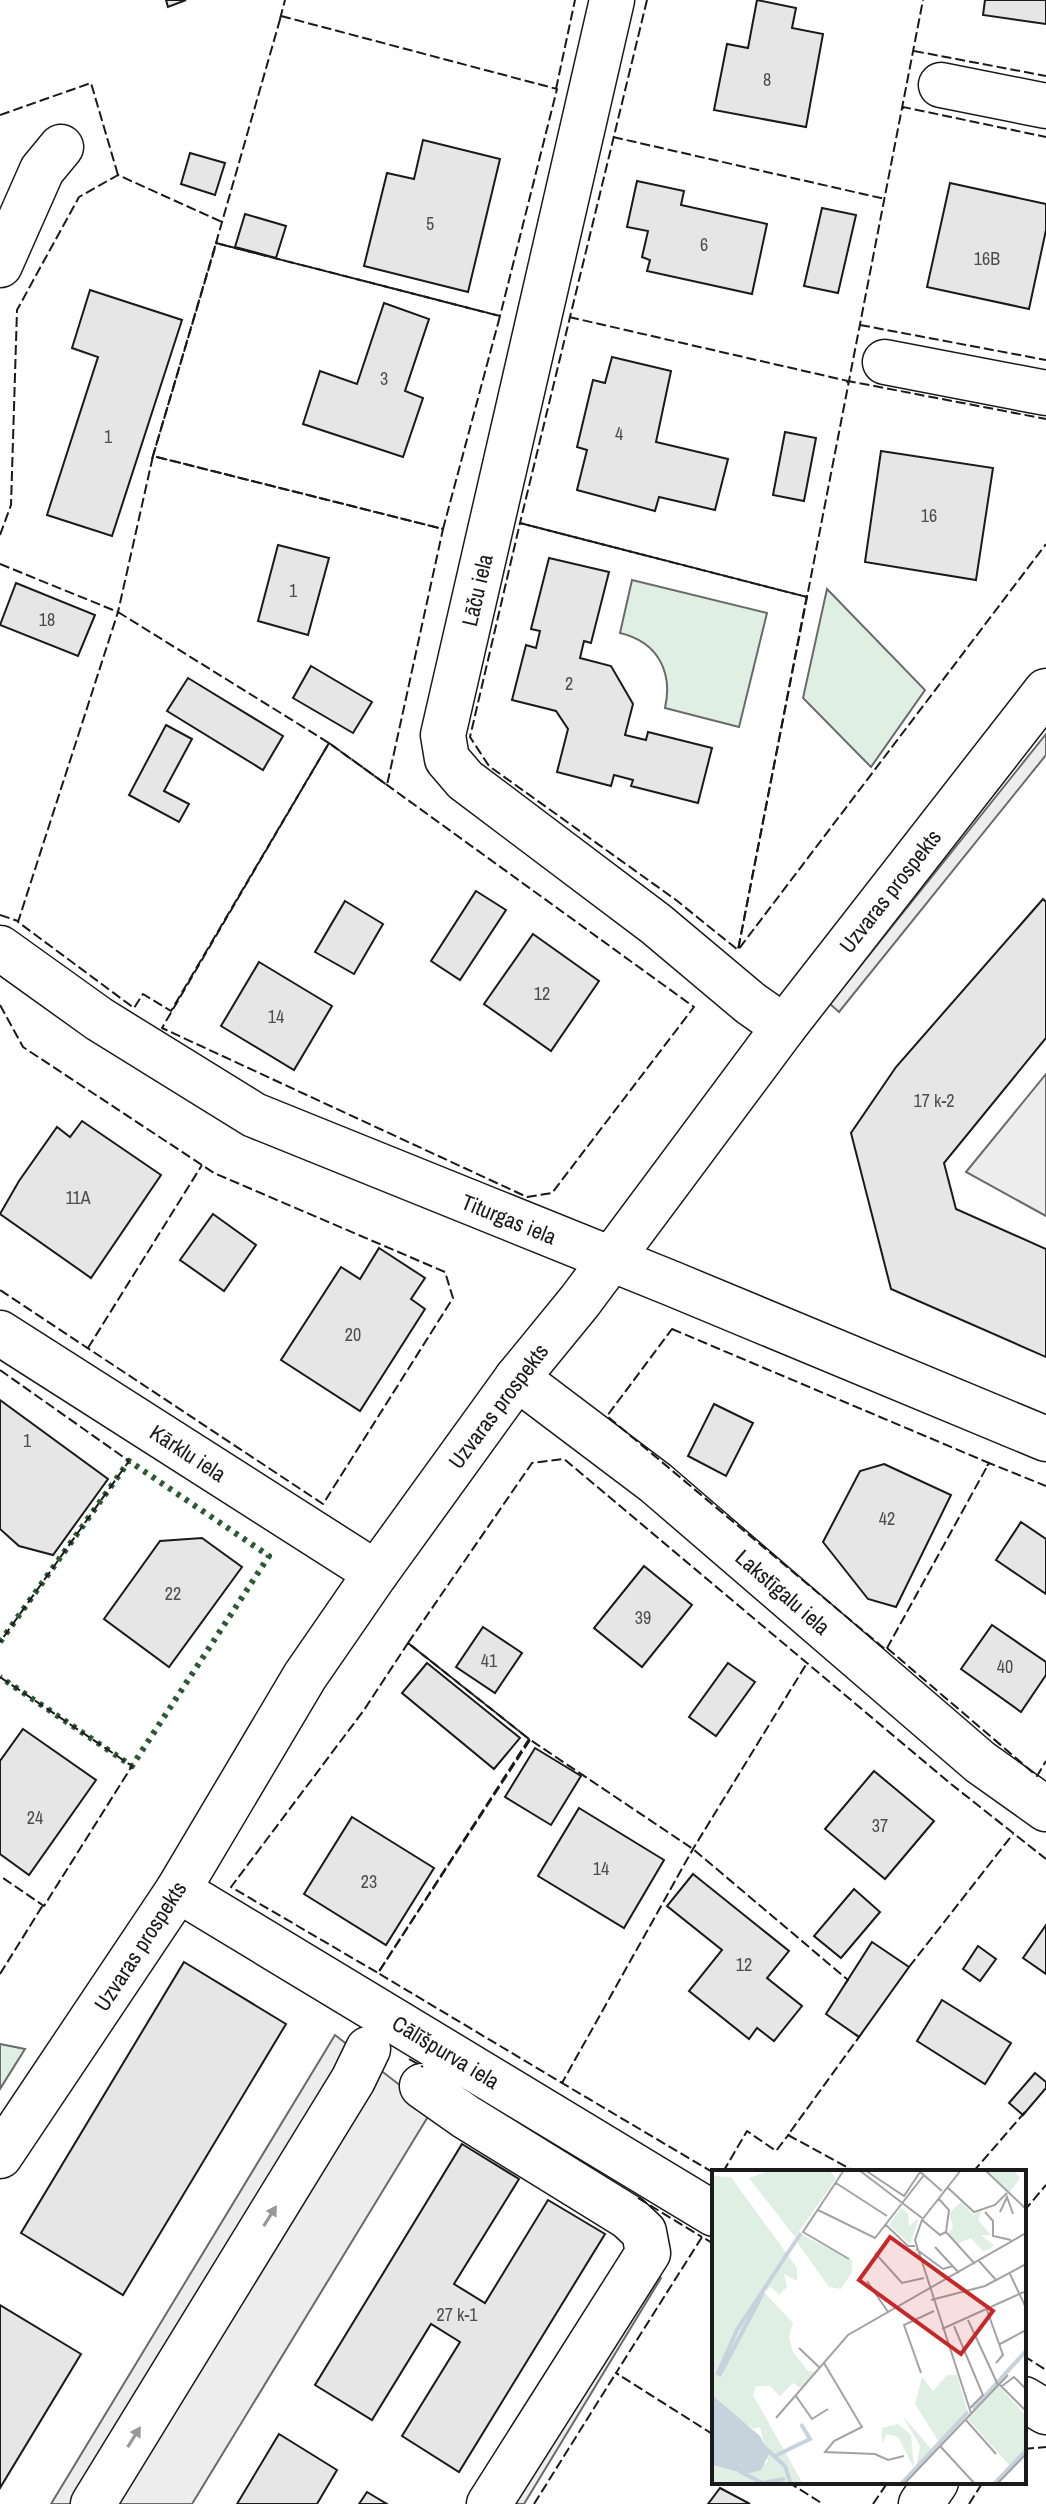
<svg xmlns="http://www.w3.org/2000/svg" width="1046" height="2504" font-family="'Archivo Narrow',sans-serif">
<style>
.green{fill:#e0efe3;stroke:#6a6a6a;stroke-width:2}
.parking{fill:#ededed;stroke:#6a6a6a;stroke-width:2}
.building{fill:#e6e6e6;stroke:#1a1a1a;stroke-width:2}
.lines{fill:none;stroke-linecap:round;stroke-linejoin:round}
.minor-casing{stroke:#1a1a1a;stroke-width:47}
.minor{stroke:#fff;stroke-width:44}
.hedge{stroke:#2b5a34;stroke-width:6;stroke-dasharray:4 6;stroke-linecap:butt}
.fence{stroke:#1a1a1a;stroke-width:2;stroke-dasharray:10 4;stroke-linecap:butt}
.oneway{fill:#989898}
.labels{text-anchor:middle;dominant-baseline:central;stroke-width:6;stroke-linejoin:round;paint-order:stroke}
.number-label{font-size:18px;fill:#4d4d4d}
.street-label{font-size:22px;fill:#1a1a1a;stroke:#fff}
.inset-river{fill:none;stroke:#c6d2dc;stroke-width:4}
.inset-road{fill:none;stroke:#a3a3a3;stroke-width:2}
.view{fill:#c62828;fill-opacity:0.15;stroke:#c62828;stroke-width:4}
.inset-edge{fill:none;stroke:#1a1a1a;stroke-width:4}
</style>
<rect width="100%" height="100%" fill="#fff"/>
<g class="green">
<path d="M 632,580 L 767,613 L 739,727 L 665,708 C 673,672 658,642 620,633 Z"/>
<path d="M 827,589 L 925,690 L 871,767 L 803,698 Z"/>
<path d="M 0,2044 L 25,2049 L 0,2089 Z"/>
</g>
<g class="parking">
<path d="M 1046,734 L 1046,755 L 839,1012 L 830,1004 Z"/>
<path d="M 1046,1074 L 1046,1216 L 966,1172 Z"/>
<path d="M 335,2035 L 432,2110 L 192,2504 L 51,2504 Z"/>
<path d="M 649,2271 L 661,2278 L 524,2504 L 506,2504 Z"/>
</g>
<g class="building">
<path d="M 166,0 L 186,0 L 168,7 Z"/>
<path d="M 757,0 L 796,8 L 792,28 L 823,34 L 806,127 L 714,110 L 727,44 L 748,48 Z"/>
<path d="M 985,0 L 1046,0 L 1046,24 L 983,15 Z"/>
<path d="M 423,140 L 500,159 L 468,292 L 364,266 L 387,173 L 414,179 Z"/>
<path d="M 190,153 L 225,163 L 215,195 L 181,184 Z"/>
<path d="M 637,181 L 684,191 L 681,205 L 767,224 L 752,294 L 647,271 L 650,260 L 642,257 L 648,231 L 627,227 Z"/>
<path d="M 950,183 L 1046,204 L 1046,230 L 1029,309 L 927,287 Z"/>
<path d="M 822,208 L 856,215 L 838,293 L 804,286 Z"/>
<path d="M 245,214 L 286,226 L 276,258 L 235,247 Z"/>
<path d="M 90,290 L 182,320 L 112,536 L 47,515 L 98,357 L 72,348 Z"/>
<path d="M 384,303 L 429,319 L 405,391 L 423,398 L 403,457 L 303,424 L 320,371 L 357,384 Z"/>
<path d="M 612,357 L 671,371 L 656,442 L 728,459 L 715,510 L 659,497 L 655,511 L 577,490 L 587,450 L 577,447 L 593,380 L 605,383 Z"/>
<path d="M 785,432 L 816,438 L 804,501 L 773,495 Z"/>
<path d="M 881,451 L 993,468 L 976,580 L 865,562 Z"/>
<path d="M 278,545 L 329,558 L 308,635 L 258,621 Z"/>
<path d="M 549,558 L 609,572 L 591,643 L 584,641 L 580,658 L 611,666 L 633,704 L 625,735 L 646,740 L 648,732 L 712,748 L 698,803 L 631,786 L 633,780 L 614,775 L 611,786 L 557,772 L 568,729 L 556,711 L 512,700 L 526,645 L 536,648 L 540,631 L 531,629 Z"/>
<path d="M 16,583 L 95,615 L 78,656 L 0,625 Z"/>
<path d="M 311,666 L 372,702 L 353,733 L 293,698 Z"/>
<path d="M 188,678 L 283,736 L 263,770 L 167,711 Z"/>
<path d="M 166,725 L 192,739 L 164,791 L 189,804 L 179,822 L 129,795 Z"/>
<path d="M 476,891 L 506,910 L 460,980 L 431,961 Z"/>
<path d="M 1043,899 L 1046,902 L 1046,1038 L 944,1163 L 956,1209 L 1046,1249 L 1046,1357 L 891,1289 L 851,1133 L 896,1067 Z"/>
<path d="M 345,901 L 383,924 L 354,974 L 315,952 Z"/>
<path d="M 533,934 L 599,981 L 551,1051 L 484,1004 Z"/>
<path d="M 259,962 L 332,1006 L 294,1070 L 221,1026 Z"/>
<path d="M 82,1121 L 161,1175 L 91,1278 L 0,1214 L 19,1181 L 57,1127 L 70,1137 Z"/>
<path d="M 213,1214 L 256,1245 L 224,1291 L 180,1260 Z"/>
<path d="M 379,1248 L 425,1278 L 411,1299 L 425,1309 L 360,1411 L 281,1360 L 341,1267 L 360,1279 Z"/>
<path d="M 0,1400 L 108,1479 L 53,1555 L 19,1546 L 0,1529 Z"/>
<path d="M 714,1404 L 753,1423 L 726,1476 L 688,1456 Z"/>
<path d="M 884,1464 L 951,1495 L 896,1607 L 868,1599 L 823,1542 L 860,1471 Z"/>
<path d="M 1021,1522 L 1046,1539 L 1046,1594 L 996,1560 Z"/>
<path d="M 202,1538 L 242,1567 L 169,1667 L 104,1619 L 160,1541 Z"/>
<path d="M 644,1566 L 692,1605 L 642,1667 L 594,1628 Z"/>
<path d="M 992,1625 L 1046,1662 L 1046,1675 L 1021,1712 L 961,1669 Z"/>
<path d="M 483,1627 L 522,1653 L 495,1693 L 456,1667 Z"/>
<path d="M 427,1663 L 520,1738 L 494,1769 L 402,1693 Z"/>
<path d="M 728,1663 L 755,1682 L 716,1736 L 689,1717 Z"/>
<path d="M 23,1729 L 96,1780 L 29,1875 L 0,1854 L 0,1761 Z"/>
<path d="M 535,1748 L 581,1776 L 551,1825 L 505,1797 Z"/>
<path d="M 874,1771 L 934,1821 L 885,1879 L 825,1829 Z"/>
<path d="M 579,1808 L 664,1860 L 624,1928 L 538,1876 Z"/>
<path d="M 352,1817 L 434,1868 L 386,1945 L 304,1894 Z"/>
<path d="M 693,1874 L 789,1951 L 767,1978 L 802,2006 L 774,2041 L 757,2028 L 749,2039 L 689,1991 L 722,1950 L 667,1906 Z"/>
<path d="M 854,1889 L 880,1912 L 841,1958 L 814,1936 Z"/>
<path d="M 1046,1925 L 1046,1974 L 1023,1958 Z"/>
<path d="M 872,1942 L 909,1967 L 859,2037 L 826,2014 Z"/>
<path d="M 978,1946 L 996,1959 L 980,1981 L 963,1969 Z"/>
<path d="M 184,1962 L 286,2024 L 123,2295 L 21,2233 Z"/>
<path d="M 942,2000 L 1011,2043 L 985,2084 L 917,2041 Z"/>
<path d="M 1035,2073 L 1046,2082 L 1046,2088 L 1023,2115 L 1009,2103 Z"/>
<path d="M 462,2144 L 519,2179 L 454,2284 L 485,2303 L 548,2200 L 605,2234 L 459,2472 L 402,2436 L 460,2342 L 431,2324 L 372,2420 L 315,2385 Z"/>
<path d="M 0,2305 L 81,2354 L 0,2488 Z"/>
<path d="M 279,2434 L 337,2470 L 317,2504 L 237,2504 Z"/>
<path d="M 720,2488 L 750,2504 L 708,2504 Z"/>
<path d="M 367,2492 L 387,2504 L 359,2504 Z"/>
</g>
<g class="lines">
<defs>
<g id="minor">
<path d="M 612,0 L 443,735 L 447,759 L 465,780 L 656,924 L 750,1003 L 784,1027"/>
<path d="M 941,85 L 1046,106"/>
<path d="M 0,265 L 42,170 L 61,147"/>
<path d="M 885,362 L 1046,393"/>
<path d="M 0,948 L 99,1019 L 254,1115 L 673,1284 L 1046,1439"/>
<path d="M 0,1333 L 376,1573"/>
<path d="M 517,1378 L 656,1483 L 980,1762 L 1046,1809"/>
<path d="M 178,1890 L 714,2214"/>
<path d="M 422,2086 L 466,2117 L 628,2217 L 644,2232 L 648,2253 L 489,2504"/>
<path d="M 0,2156 L 178,1890 L 305,1676 L 376,1573 L 517,1378 L 580,1301 L 784,1027 L 1046,691"/>
<path d="M 1024,2399 L 1046,2412"/>
<path d="M 93,2504 L 353,2080 L 368,2049"/>
<path d="M 921,2504 L 936,2482"/>
</g>
</defs>
<use href="#minor" class="minor-casing"/>
<use href="#minor" class="minor"/>
<path class="hedge" d="M 0,1642 L 129,1461 L 269,1556 L 132,1766 L 0,1677"/>
<g class="fence">
<path d="M 647,0 L 520,523 L 807,597 L 923,0"/>
<path d="M 281,16 L 557,89 L 500,316 L 216,243 Z"/>
<path d="M 280,19 L 285,0"/>
<path d="M 914,51 L 1046,76"/>
<path d="M 556,89 L 575,0"/>
<path d="M 903,109 L 903,107 L 1046,137"/>
<path d="M 0,115 L 91,83 L 118,175 L 121,176"/>
<path d="M 613,137 L 885,199"/>
<path d="M 216,243 L 500,316 L 443,529 L 153,456 Z"/>
<path d="M 569,317 L 848,381"/>
<path d="M 860,325 L 1046,360"/>
<path d="M 847,383 L 848,381 L 1046,419"/>
<path d="M 152,459 L 217,241"/>
<path d="M 520,523 L 807,597 L 738,950 L 676,900 L 489,766 L 470,737 Z"/>
<path d="M 0,535 L 11,505 L 17,310 L 79,197 L 118,175 L 222,222"/>
<path d="M 0,564 L 118,612"/>
<path d="M 807,595 L 738,950 L 1046,544"/>
<path d="M 118,612 L 329,743 L 387,785 L 443,529 L 153,456 L 118,612 L 18,922 L 134,1008 L 143,994 L 171,1011 L 329,743"/>
<path d="M 329,743 L 694,1007 L 552,1193 L 527,1197 L 162,1028 Z"/>
<path d="M 0,915 L 18,921"/>
<path d="M 0,1005 L 23,1047 L 202,1165 L 214,1173 L 445,1272 L 453,1298 L 323,1504 L 0,1290"/>
<path d="M 672,1329 L 989,1463 L 886,1650 L 607,1416 Z"/>
<path d="M 88,1348 L 202,1165"/>
<path d="M 0,1370 L 129,1461 L 0,1642"/>
<path d="M 987,1466 L 989,1463 L 1046,1486"/>
<path d="M 408,1643 L 529,1739 L 378,1973 L 231,1887 L 364,1710 Z"/>
<path d="M 887,1648 L 1037,1776 L 1046,1761"/>
<path d="M 0,1677 L 132,1766 L 44,1906 L 0,1876"/>
<path d="M 530,1740 L 378,1973 L 562,2083 L 693,1849 L 807,1663"/>
<path d="M 909,1967 L 1013,1834"/>
<path d="M 0,1974 L 43,1905"/>
<path d="M 845,1984 L 848,1980 L 693,1849 L 529,1739 L 408,1643 L 532,1463 L 564,1459 L 951,1784 L 1046,1859"/>
<path d="M 855,2034 L 859,2037 L 788,2135 L 856,2172"/>
<path d="M 409,2059 L 423,2067"/>
<path d="M 563,2081 L 562,2083 L 714,2173"/>
<path d="M 723,2172 L 747,2131 L 776,2151 L 789,2134"/>
<path d="M 973,2172 L 1025,2112"/>
<path d="M 638,2198 L 702,2237"/>
<path d="M 1024,2211 L 1046,2185"/>
<path d="M 714,2244 L 702,2237 L 616,2373 L 714,2435"/>
<path d="M 1024,2356 L 1046,2370"/>
<path d="M 1024,2449 L 1046,2447"/>
<path d="M 788,2482 L 823,2504"/>
<path d="M 534,2504 L 616,2373 L 619,2375"/>
<path d="M 873,2504 L 888,2482"/>
<path d="M 969,2504 L 983,2482"/>
</g>
</g>
<defs><path id="oneway-solid" d="M-6-.8H1V-3.2L6.5 0L1 3.2V.8H-6Z" transform="scale(2)"/></defs>
<g class="oneway">
<use href="#oneway-solid" transform="translate(270 2216) rotate(-58)"/>
<use href="#oneway-solid" transform="translate(134 2437) rotate(-58)"/>
</g>
<g class="labels">
<g class="number-label">
<text x="767" y="79">8</text>
<text x="430" y="223">5</text>
<text x="704" y="244">6</text>
<text x="987" y="258">16B</text>
<text x="384" y="378">3</text>
<text x="619" y="433">4</text>
<text x="108" y="436">1</text>
<text x="929" y="515">16</text>
<text x="293" y="590">1</text>
<text x="47" y="619">18</text>
<text x="569" y="683">2</text>
<text x="542" y="993">12</text>
<text x="276" y="1016">14</text>
<text x="934" y="1100">17 k-2</text>
<text x="78" y="1197">11A</text>
<text x="353" y="1334">20</text>
<text x="27" y="1440">1</text>
<text x="887" y="1518">42</text>
<text x="173" y="1593">22</text>
<text x="643" y="1617">39</text>
<text x="489" y="1660">41</text>
<text x="1005" y="1666">40</text>
<text x="35" y="1817">24</text>
<text x="880" y="1825">37</text>
<text x="601" y="1868">14</text>
<text x="369" y="1881">23</text>
<text x="744" y="1964">12</text>
<text x="457" y="2314">27 k-1</text>
</g>
<g class="street-label">
<text transform="translate(477 590) rotate(-77)">Lāču iela</text>
<text transform="translate(890 891) rotate(-52)">Uzvaras prospekts</text>
<text transform="translate(509 1219) rotate(22)">Titurgas iela</text>
<text transform="translate(498 1406) rotate(-53)">Uzvaras prospekts</text>
<text transform="translate(188 1453) rotate(33)">Kārklu iela</text>
<text transform="translate(783 1592) rotate(41)">Lakstīgalu iela</text>
<text transform="translate(140 1946) rotate(-57)">Uzvaras prospekts</text>
<text transform="translate(446 2052) rotate(31)">Cālīšpurva iela</text>
</g>
</g>
<g transform="translate(712 2170)">
<rect width="314" height="314" fill="#fff"/>
<path d="M 59,0 L 117,0 L 124,9 L 83,67 L 37,8 ZM 275,0 L 301,0 L 308,8 L 297,23 ZM 0,6 L 19,7 L 85,98 L 85,111 L 72,104 L 75,117 L 67,125 L 59,117 L 52,122 L 81,153 L 77,167 L 81,182 L 96,201 L 104,202 L 90,219 L 81,213 L 68,226 L 58,216 L 44,216 L 41,225 L 91,314 L 0,312 L 0,295 L 34,304 L 56,292 L 48,257 L 42,259 L 18,244 L 0,225 ZM 249,32 L 261,45 L 270,40 L 266,50 L 279,65 L 269,65 L 282,75 L 278,79 L 271,81 L 259,68 L 246,74 L 236,64 L 241,57 L 237,43 ZM 189,38 L 196,43 L 197,56 L 207,48 L 198,74 L 177,55 ZM 90,65 L 140,90 L 140,102 L 129,119 L 117,117 L 85,72 ZM 235,205 L 245,205 L 256,243 L 228,274 L 203,234 L 210,207 L 221,221 ZM 287,216 L 314,246 L 314,277 L 297,295 L 256,249 ZM 190,245 L 221,281 L 204,299 L 208,276 ZM 186,254 L 199,265 L 202,298 L 186,267 L 175,264 L 170,274 L 170,258 Z" fill="#e0efe3"/>
<path d="M 0,225 L 48,266 L 57,284 L 49,300 L 34,304 L 0,295 Z" fill="#c6d2dc"/>
<path class="inset-river" d="M 5,205 L 25,160 L 89,63M 7,206 L 51,123M 261,239 L 314,181M 49,274 L 73,296 L 79,314M 63,286 L 98,269 L 89,254M 27,301 L 50,313 L 73,309M 189,314 L 256,242M 282,314 L 314,280"/>
<path class="inset-road" d="M 132,0 L 91,62 L 137,89M 147,0 L 210,48M 153,0 L 192,26 L 208,2M 206,0 L 230,21M 249,0 L 210,50 L 203,70 L 259,243M 273,0 L 314,39M 0,1 L 47,0M 124,13 L 175,46M 235,17 L 262,42 L 283,35 L 295,23M 226,28 L 237,40 L 234,62 L 263,94M 106,40 L 163,68 L 212,5M 273,42 L 281,51 L 281,66 L 299,70M 288,42 L 295,27 L 301,44M 210,50 L 228,65 L 234,62M 174,55 L 196,76 L 203,76M 223,77 L 247,103M 204,79 L 231,99 L 241,96M 163,83 L 190,113 L 212,108M 267,91 L 284,110M 298,104 L 314,138M 155,111 L 176,142M 219,130 L 273,116 L 314,94M 275,140 L 291,185 L 284,193M 256,150 L 286,215M 242,156 L 271,225 L 258,238M 230,159 L 314,121M 288,174 L 314,160M 87,178 L 108,198M 112,193 L 150,257 L 122,271 L 113,282 L 163,284 L 176,290 L 192,286M 209,203 L 192,155 L 222,141M 287,214 L 314,241M 290,216 L 302,207 L 314,219M 84,226 L 100,249 L 116,239M 64,248 L 136,165 L 314,63M 253,249 L 284,284M 228,276 L 263,314M 192,314 L 296,205M 285,314 L 314,284"/>
<path class="view" d="M 178,67 L 281,141 L 249,184 L 147,110 Z"/>
<rect width="314" height="314" class="inset-edge"/>
</g>
</svg>
